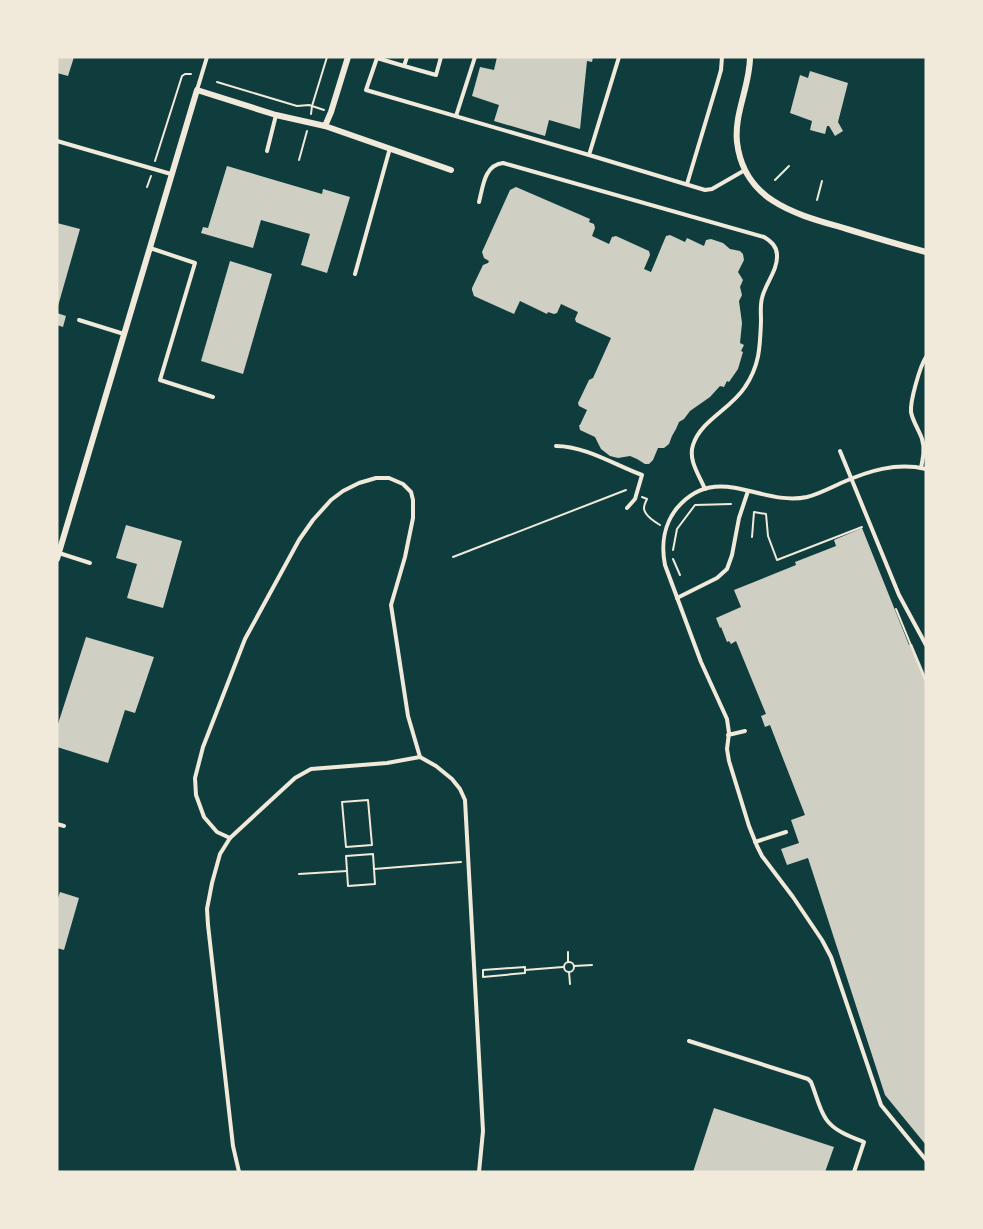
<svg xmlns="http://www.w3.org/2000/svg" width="983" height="1229" font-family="'Varela Round',sans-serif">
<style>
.building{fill:#cfcfc3}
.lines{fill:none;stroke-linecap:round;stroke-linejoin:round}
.path{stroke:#f1e9da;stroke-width:2}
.service{stroke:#f1e9da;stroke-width:4}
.minor{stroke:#f1e9da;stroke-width:6}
</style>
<rect width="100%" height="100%" fill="#0f3d3e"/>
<g class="building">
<path d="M 57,57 L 74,57 L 68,76 L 57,73 Z"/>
<path d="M 497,57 L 593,57 L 592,62 L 587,61 L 580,129 L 549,120 L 545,136 L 494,121 L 499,105 L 472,96 L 480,67 L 494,70 Z"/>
<path d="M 810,71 L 848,83 L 838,122 L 843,131 L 835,136 L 829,126 L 827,126 L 825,134 L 810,130 L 812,121 L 790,113 L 800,75 L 808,78 Z"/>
<path d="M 227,166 L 322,194 L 323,189 L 350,197 L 327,273 L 301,265 L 310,234 L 261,220 L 253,248 L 201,233 L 203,227 L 208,228 Z"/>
<path d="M 516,187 L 590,219 L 589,222 L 594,224 L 595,228 L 592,236 L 609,244 L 612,237 L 616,236 L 649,251 L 650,255 L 644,269 L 651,272 L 666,236 L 670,235 L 685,242 L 687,238 L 704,246 L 706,240 L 711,239 L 723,243 L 730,249 L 740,251 L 743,254 L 744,260 L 738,272 L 743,280 L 740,287 L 742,295 L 739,301 L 742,323 L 740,343 L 744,345 L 741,351 L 743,352 L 738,369 L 729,382 L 727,381 L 724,387 L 720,386 L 710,397 L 690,411 L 684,419 L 679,422 L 676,429 L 672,436 L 669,444 L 664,448 L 658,448 L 653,460 L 649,464 L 645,464 L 637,459 L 630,456 L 618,458 L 610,456 L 601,449 L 595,437 L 580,430 L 579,425 L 580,425 L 587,410 L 579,406 L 578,403 L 589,380 L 593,378 L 611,338 L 576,322 L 575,319 L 578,312 L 561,304 L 557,313 L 554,314 L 548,312 L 547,314 L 520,301 L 514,314 L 474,296 L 472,290 L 472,288 L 483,265 L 488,263 L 489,261 L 484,258 L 482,252 L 510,190 Z"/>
<path d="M 57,223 L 80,229 L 58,306 L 57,306 Z"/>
<path d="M 230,261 L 272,274 L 243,374 L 201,361 Z"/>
<path d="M 57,313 L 66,316 L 63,327 L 57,325 Z"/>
<path d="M 126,525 L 182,541 L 163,608 L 127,598 L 137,564 L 116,558 Z"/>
<path d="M 862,528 L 909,645 L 912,644 L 926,677 L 926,1145 L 885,1095 L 808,858 L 787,865 L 781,849 L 799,843 L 791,820 L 805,815 L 770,725 L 765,727 L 761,716 L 766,714 L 736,641 L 731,644 L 729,641 L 727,642 L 721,627 L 720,628 L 716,618 L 741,607 L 734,590 L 796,565 L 795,562 L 836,546 L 834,540 Z"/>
<path d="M 86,637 L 154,657 L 135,713 L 125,710 L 108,763 L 57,747 L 57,727 Z"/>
<path d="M 60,892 L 79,898 L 64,950 L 57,948 L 57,901 Z"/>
<path d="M 714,1108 L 834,1147 L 825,1172 L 693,1172 Z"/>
</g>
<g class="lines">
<g class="path">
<path d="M 217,82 L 297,106 L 309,105 L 324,110"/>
<path d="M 311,114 L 312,106 L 327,57"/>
<path d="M 299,160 L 307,131"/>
<path d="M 155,161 L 182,76 L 185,74 L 191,74"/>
<path d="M 775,180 L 789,166"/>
<path d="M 147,187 L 151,176"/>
<path d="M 817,200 L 822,181"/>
<path d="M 642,497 L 647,499 C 646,501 644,506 644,508 C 644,515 655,522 660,525"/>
<path d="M 752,537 L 754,512 L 766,514 L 768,536 L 777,560 L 862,527"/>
<path d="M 673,550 L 677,529 L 695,505 L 731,504"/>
<path d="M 453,557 L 626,490"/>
<path d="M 673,559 L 680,575"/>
<path d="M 896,609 L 926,682"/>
<path d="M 368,800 L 372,845 L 346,847 L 342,802 Z"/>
<path d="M 373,854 L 375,884 L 348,886 L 346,856 Z"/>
<path d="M 374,869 L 461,862"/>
<path d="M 299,874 L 347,871"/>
<path d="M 568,952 L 568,962"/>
<circle cx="569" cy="967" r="5"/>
<path d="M 574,966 L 592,965"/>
<path d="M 525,967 L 525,973 L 483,977 L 483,970 Z"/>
<path d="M 525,970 L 563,967"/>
<path d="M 569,972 L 570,984"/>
</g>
<g class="service">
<path d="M 407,57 L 404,66 L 436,75 L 441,57"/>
<path d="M 619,57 L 589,155 L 705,190 L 712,189 L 745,170"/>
<path d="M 404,66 L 377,58 L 366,90 L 589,155"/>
<path d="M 197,90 L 207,57"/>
<path d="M 456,116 L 475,57"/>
<path d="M 57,141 L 171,174"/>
<path d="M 267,151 L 276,115"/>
<path d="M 687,184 L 717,84 L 721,70 L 722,57"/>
<path d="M 479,202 C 483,187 484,165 503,163 L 764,237 C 771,241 777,246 777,255 C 778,270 765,284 762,298 C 760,306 761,313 761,321 C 760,346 760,365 745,387 C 731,409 701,420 693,445 C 688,460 699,475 705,489"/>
<path d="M 150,248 L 195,263 L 160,380 L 213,397"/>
<path d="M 355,274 L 390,148"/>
<path d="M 79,320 L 124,334"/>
<path d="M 556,446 C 585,446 615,465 642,475 L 635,499 L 627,508"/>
<path d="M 840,451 L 899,595 L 926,645"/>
<path d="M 921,468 C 923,458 925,448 922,439 C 919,430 913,422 911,412 C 910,401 920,366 926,357"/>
<path d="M 926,469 C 896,462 868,471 841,483 C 830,488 819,494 807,497 C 760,507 717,461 677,508 C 664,524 661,545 665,565 L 701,662 L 727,719 L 729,733 L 727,749 L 729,761 L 749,826 L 757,846 L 762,856 L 793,897 L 822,940 L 831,957 L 881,1105 L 926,1160"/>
<path d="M 59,553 L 90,563"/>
<path d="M 677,598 L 717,578 L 727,569 L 732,555 L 739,518 L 748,491"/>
<path d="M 728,735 L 745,731"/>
<path d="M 57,824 L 64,826"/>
<path d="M 230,838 L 217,832 L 204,817 L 196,795 L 195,778 L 203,747 L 245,639 L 299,540 L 313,520 L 331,500 L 343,491 L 359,483 L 376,478 L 389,478 L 403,484 L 411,492 L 413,500 L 413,518 L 405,557 L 391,605 L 408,716 L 420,757"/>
<path d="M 755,842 L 786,832"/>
<path d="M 689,1041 L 808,1079 L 811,1082 C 816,1094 819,1109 826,1119 C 834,1131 851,1137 864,1142 L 854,1172"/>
<path d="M 239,1172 L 233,1146 L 208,925 L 207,909 L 212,883 L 220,854 L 230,838 L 295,778 L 311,769 L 387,763 L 420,757 L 436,766 L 452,779 L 460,789 L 465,800 L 483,1131 L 479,1172"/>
</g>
<g class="minor">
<path d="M 750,57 C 750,86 734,113 737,142 C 744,203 799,215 847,229 C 873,237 900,245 926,252"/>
<path d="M 325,126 L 331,112 L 348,57"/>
<path d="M 57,559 L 197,90 L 276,115 L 325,126 L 451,170"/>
</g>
</g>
<rect width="983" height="1229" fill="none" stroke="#f1e9da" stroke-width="117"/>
</svg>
